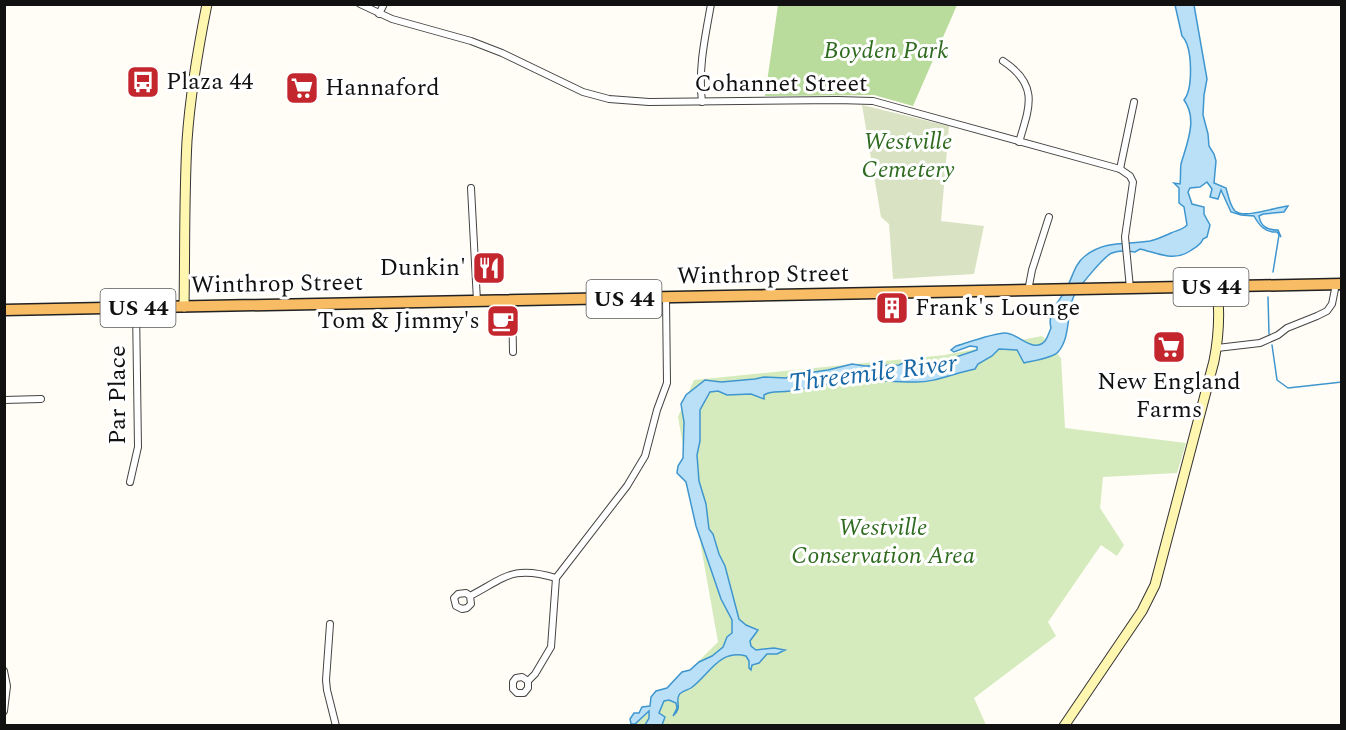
<svg xmlns="http://www.w3.org/2000/svg" width="1346" height="730" font-family="Spectral,serif">
<style>
.green{fill:#d5ebbd}
.forest{fill:#b9dc9c}
.cemetery{fill:#d9e3c4}
.water{fill:#b9e0f7;stroke:#3f96cf;stroke-width:1.5}
.lines{fill:none;stroke-linecap:round;stroke-linejoin:round}
.stream{stroke:#3f96cf;stroke-width:1.5}
.minor-casing{stroke:#444;stroke-width:8}
.secondary-casing{stroke:#333;stroke-width:11}
.trunk-casing{stroke:#222;stroke-width:13}
.minor{stroke:#fff;stroke-width:6}
.secondary{stroke:#fff6b0;stroke-width:9}
.trunk{stroke:#f7bc64;stroke-width:10}
.labels{text-anchor:middle;dominant-baseline:central;stroke-width:6;stroke-linejoin:round;paint-order:stroke}
.shield{fill:#fff;stroke:#585858;stroke-width:1.5}
.shield-label{font-size:22px;font-weight:bold;fill:#111}
.park-label{font-size:24px;font-style:italic;fill:#2f6b1f;stroke:#fff}
.poi-label{font-size:24px;fill:#111;stroke:#fff;text-anchor:start}
.street-label{font-size:24px;fill:#111;stroke:#fff}
.water-label{font-size:26px;font-style:italic;fill:#1768a6;stroke:#fff}
</style>
<rect width="100%" height="100%" fill="#fffdf5"/>
<path class="green" d="M 1042,336 L 1061,358 L 1065,428 L 1186,443 L 1177,473 L 1103,477 L 1100,508 L 1124,545 L 1117,556 L 1101,545 L 1048,622 L 1056,636 L 974,698 L 986,725 L 633,726 L 718,642 L 678,417 L 694,380 L 945,355 Z"/>
<path class="forest" d="M 778,5 L 778,4 L 957,5 L 913,106 L 874,95 L 765,96 Z"/>
<path class="cemetery" d="M 862,105 L 949,126 L 941,221 L 984,226 L 974,274 L 893,279 L 889,224 L 881,217 Z"/>
<path class="water" d="M 1175,5 L 1194,5 L 1207,79 L 1204,95 L 1203,115 L 1208,134 L 1209,146 L 1214,154 L 1216,161 L 1214,183 L 1226,188 C 1228,195 1230,206 1235,211 C 1245,219 1276,207 1288,206 L 1284,212 L 1263,214 L 1259,216 C 1261,228 1269,230 1278,230 L 1281,237 L 1277,232 C 1265,233 1259,225 1254,216 L 1241,215 L 1231,212 L 1221,190 L 1218,199 L 1210,197 L 1212,189 L 1207,182 L 1200,187 L 1190,188 L 1188,192 L 1192,204 L 1204,207 L 1204,214 L 1210,225 L 1207,237 L 1203,239 C 1201,245 1196,247 1190,251 C 1174,262 1157,253 1140,249 L 1135,252 C 1127,251 1120,250 1112,253 C 1104,256 1076,290 1073,298 C 1067,314 1070,339 1058,352 C 1053,358 1032,361 1024,363 L 1017,350 L 999,349 L 992,356 L 978,364 L 975,369 C 954,373 935,383 913,382 C 895,382 877,380 858,380 C 835,381 813,388 790,391 C 780,393 773,390 764,395 L 764,399 L 751,394 L 727,395 L 718,391 L 710,392 L 700,410 L 700,441 L 697,455 L 699,481 L 706,504 L 709,529 L 713,534 L 719,554 L 725,566 L 739,619 L 746,625 L 758,630 L 750,641 L 751,646 L 756,650 L 774,648 L 785,650 L 777,654 L 767,654 L 759,663 L 752,665 L 751,670 L 749,668 L 749,661 L 746,656 C 719,649 710,674 691,688 C 688,690 681,691 679,695 C 675,703 683,707 673,716 L 677,708 L 676,703 L 669,700 L 664,701 L 659,713 L 665,717 L 662,725 L 645,725 L 649,718 L 649,711 L 635,724 L 631,724 L 630,719 L 634,713 L 639,713 L 642,707 L 650,706 L 651,697 L 656,691 L 667,688 L 682,672 L 690,670 L 699,662 L 712,656 L 723,647 L 727,637 L 732,633 L 732,620 L 721,599 L 696,526 L 686,482 L 677,473 L 678,466 L 683,458 L 684,422 L 681,404 L 686,395 L 705,380 L 721,382 L 755,379 L 764,377 L 786,378 L 793,375 L 828,370 L 852,364 L 865,366 L 899,365 L 905,362 L 920,365 L 938,363 L 977,350 L 977,347 L 970,346 L 954,352 L 951,350 L 956,346 C 966,343 997,332 1006,333 C 1019,334 1033,354 1045,341 C 1048,337 1049,332 1051,328 C 1047,312 1058,303 1065,291 C 1072,280 1074,264 1085,256 C 1106,240 1126,245 1150,241 C 1158,239 1164,236 1171,233 C 1178,230 1182,230 1187,225 L 1184,207 L 1179,203 L 1179,188 L 1174,183 L 1180,184 C 1181,177 1180,171 1181,164 C 1187,143 1198,119 1184,100 C 1193,89 1193,47 1182,36 Z"/>
<g class="lines">
<g class="stream">
<path d="M 1273,272 L 1279,235"/>
<path d="M 1268,297 L 1269,334"/>
<path d="M 1272,345 L 1277,380 L 1288,388 L 1342,382"/>
</g>
<defs>
<g id="minor">
<path d="M 360,4 L 392,19 L 471,41 L 502,53 L 583,92 L 609,99 L 649,102 L 837,100 L 873,101 L 1120,169 L 1130,176 L 1133,182 L 1125,237 L 1130,288"/>
<path d="M 379,14 L 384,4"/>
<path d="M 1003,61 C 1039,85 1030,106 1019,142"/>
<path d="M 702,102 C 698,68 705,38 711,4"/>
<path d="M 1120,169 L 1134,102"/>
<path d="M 471,188 L 477,301"/>
<path d="M 1028,291 L 1032,270 L 1049,217"/>
<path d="M 512,301 L 513,352"/>
<path d="M 1217,348 L 1260,343 L 1278,335 L 1287,328 L 1317,316 L 1327,311 L 1332,304 L 1336,284"/>
<path d="M 4,400 L 41,399"/>
<path d="M 130,482 L 138,447 L 136,308"/>
<path d="M 470,596 L 466,593 L 458,594 L 454,598 L 456,606 L 462,609 L 467,608 L 471,604 L 470,596 C 506,577 513,565 556,578"/>
<path d="M 330,624 L 326,680 L 327,690 L 336,726"/>
<path d="M 4,671 L 7,686 L 4,711"/>
<path d="M 528,681 L 528,688 L 524,693 L 517,693 L 513,689 L 513,682 L 516,678 L 522,677 L 528,681 L 535,674 L 551,647 L 556,578 L 627,486 L 645,456 L 657,410 L 667,383 L 666,298"/>
</g>
<g id="secondary">
<path d="M 184,307 C 185,252 184,197 187,141 C 190,96 198,49 207,4"/>
<path d="M 1064,726 L 1142,611 L 1155,585 L 1214,361 C 1219,336 1220,312 1217,287"/>
</g>
<path id="trunk" d="M 4,310 L 1342,284"/>
</defs>
<use href="#minor" class="minor-casing"/>
<use href="#secondary" class="secondary-casing"/>
<use href="#trunk" class="trunk-casing"/>
<use href="#minor" class="minor"/>
<use href="#secondary" class="secondary"/>
<use href="#trunk" class="trunk"/>
</g>
<defs>
<symbol id="bus-square" viewBox="-11 -11 22 22"><rect x="-9" y="-9" width="18" height="18" rx="4" fill="#c4262e" stroke="#fff"/><path d="M-5-6H5V4H4V6H2V4H-2V6H-4V4H-5ZM-3.5-4V0h7V-4ZM-3.5 1.2v1.5H-2V1.2ZM2 1.2v1.5H3.5V1.2Z" fill="#fff"/></symbol>
<symbol id="supermarket-square" viewBox="-11 -11 22 22"><rect x="-9" y="-9" width="18" height="18" rx="4" fill="#c4262e" stroke="#fff"/><path d="M-6-5.5h2.5l.6 2H6L4.5 2H-2.5L-4.4-4H-6ZM-1.5 3.2a1.3 1.3 0 1 0 .1 0ZM3 3.2a1.3 1.3 0 1 0 .1 0Z" fill="#fff"/></symbol>
<symbol id="restaurant-square" viewBox="-11 -11 22 22"><rect x="-9" y="-9" width="18" height="18" rx="4" fill="#c4262e" stroke="#fff"/><path d="M-5-6h1v4h1v-4h1v4h1v-4h1v5L-1.5 .5V6h-2V.5L-5-1ZM5-6V6H3V1.5H1.5Q1.5-4 5-6Z" fill="#fff"/></symbol>
<symbol id="building-square" viewBox="-11 -11 22 22"><rect x="-9" y="-9" width="18" height="18" rx="4" fill="#c4262e" stroke="#fff"/><path d="M-4-6H4V6H1V3H-1V6H-4ZM-2.5-4.3h1.7v1.8h-1.7ZM.8-4.3h1.7v1.8H.8ZM-2.5-1h1.7V.8h-1.7ZM.8-1h1.7V.8H.8Z" fill="#fff"/></symbol>
<symbol id="cafe-square" viewBox="-11 -11 22 22"><rect x="-9" y="-9" width="18" height="18" rx="4" fill="#c4262e" stroke="#fff"/><path d="M-5.5-4.5H6V0H3Q3 3.5 0 3.5H-2.5Q-5.5 3.5-5.5 0ZM3-3.2v2h1.7v-2ZM-6 4.5H4V6H-6Z" fill="#fff"/></symbol>
</defs>
<g fill-rule="evenodd">
<use href="#bus-square" x="124" y="63" width="38" height="38"/>
<use href="#supermarket-square" x="283" y="69" width="38" height="38"/>
<use href="#restaurant-square" x="470" y="249" width="38" height="38"/>
<use href="#building-square" x="873" y="289" width="38" height="38"/>
<use href="#cafe-square" x="484" y="302" width="38" height="38"/>
<use href="#supermarket-square" x="1150" y="328" width="38" height="38"/>
</g>
<g class="labels">
<g class="shield">
<rect x="1173.5" y="268" width="75" height="38" rx="4.5"/>
<rect x="586.5" y="280" width="75" height="38" rx="4.5"/>
<rect x="100.5" y="289" width="75" height="38" rx="4.5"/>
</g>
<g class="shield-label">
<text x="1211" y="287">US 44</text>
<text x="624" y="299">US 44</text>
<text x="138" y="308">US 44</text>
</g>
<g class="park-label">
<text x="886" y="51">Boyden Park</text>
<text x="908" y="142">Westville<tspan x="908" dy="28">Cemetery</tspan></text>
<text x="883" y="528">Westville<tspan x="883" dy="28">Conservation Area</tspan></text>
</g>
<g class="poi-label">
<text x="166" y="82">Plaza 44</text>
<text x="325" y="88">Hannaford</text>
<text x="466" y="268" text-anchor="end">Dunkin'</text>
<text x="915" y="308">Frank's Lounge</text>
<text x="480" y="321" text-anchor="end">Tom &amp; Jimmy's</text>
<text x="1169" y="382" text-anchor="middle">New England<tspan x="1169" dy="28">Farms</tspan></text>
</g>
<g class="street-label">
<text x="781" y="84">Cohannet Street</text>
<text transform="translate(763 275) rotate(-1)">Winthrop Street</text>
<text transform="translate(277 284) rotate(-1)">Winthrop Street</text>
<text transform="translate(118 395) rotate(-90)">Par Place</text>
</g>
<g class="water-label">
<text transform="translate(873 373) rotate(-7)">Threemile River</text>
</g>
</g>
<rect width="1346" height="730" fill="none" stroke="#111111" stroke-width="12"/>
</svg>
